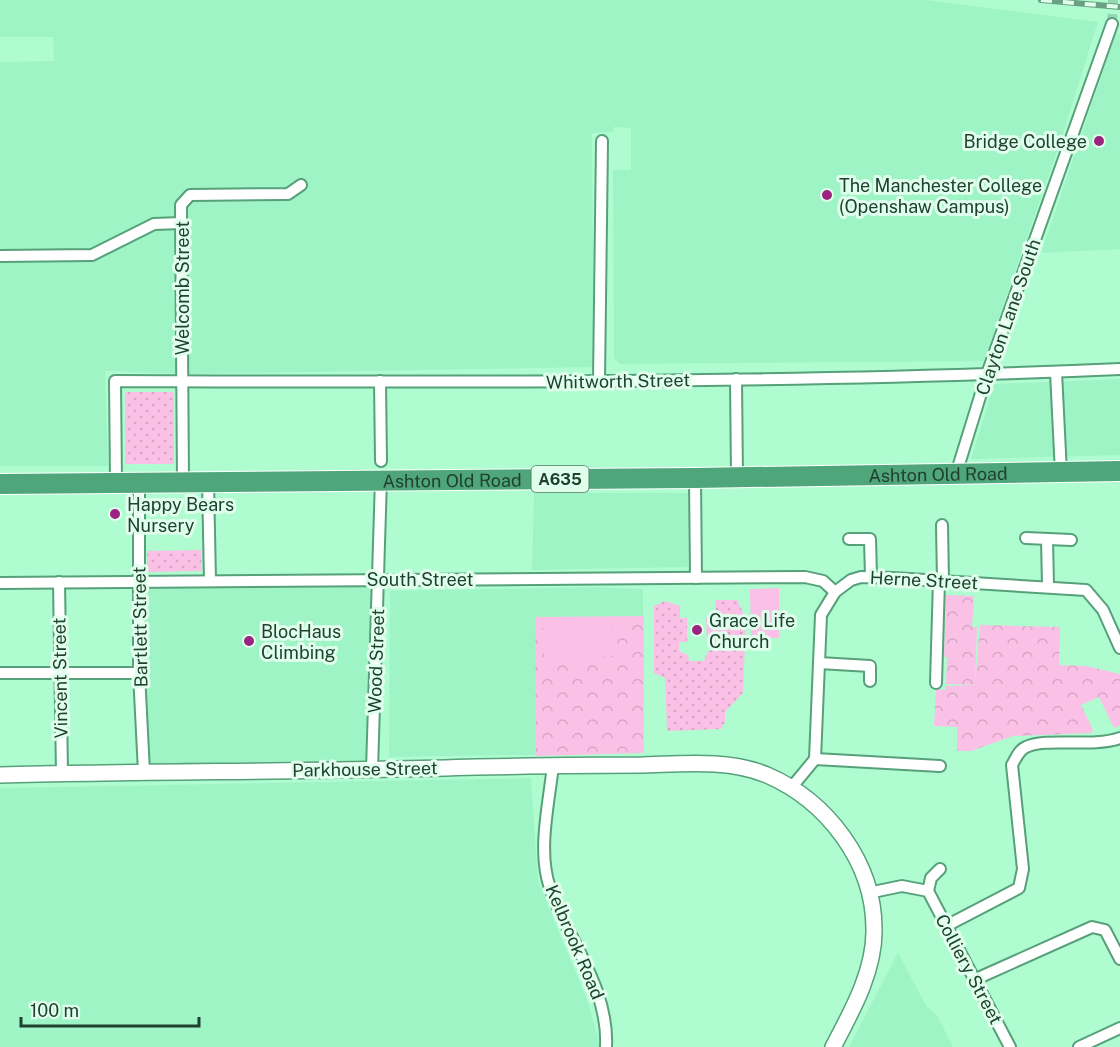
<svg xmlns="http://www.w3.org/2000/svg" width="1120" height="1047" font-family="'Public Sans',sans-serif">
<style>
.built{fill:#9ff4c5}
.grass{fill:url(#grass-dots)}
.forest{fill:url(#forest-crowns)}
.garden{fill:#fac0e6}
.lines{fill:none;stroke-linecap:round;stroke-linejoin:round}
.street-tunnel{stroke:#93d6b1;stroke-width:10;stroke-dasharray:10 5;stroke-linecap:butt}
.street-casing{stroke:#56a07a;stroke-width:14}
.secondary-casing{stroke:#56a07a;stroke-width:18}
.highway-casing{stroke:#fff;stroke-width:22}
.street{stroke:#fff;stroke-width:10}
.secondary{stroke:#fff;stroke-width:15}
.highway{stroke:#4ea67a;stroke-width:20}
.rail-casing{stroke:#6ba183;stroke-width:6}
.rail{stroke:#e0feec;stroke-width:4;stroke-dasharray:11;stroke-linecap:butt}
.poi-dot{fill:#9a247f;stroke:#e0feec;stroke-width:2}
.labels{text-anchor:middle;dominant-baseline:central;stroke-width:6;stroke-linejoin:round;paint-order:stroke}
.shield{fill:#e0feec;stroke:#5a7968;stroke-width:1.5}
.shield-label{font-size:16px;font-weight:bold;fill:#214030}
.poi-label{font-size:18px;fill:#214030;stroke:#e0feec;text-anchor:start}
.street-label{font-size:18px;fill:#214030;stroke:#e0feec}
</style>
<defs>
<pattern id="grass-dots" width="8" height="8" patternUnits="userSpaceOnUse" patternTransform="scale(1.5)"><rect width="8" height="8" fill="#fac0e6"/><path d="M2 2h.1M6 6h.1" fill="none" stroke="#d6a6c6" stroke-width="1.8" stroke-linecap="round"/></pattern>
<pattern id="forest-crowns" width="20" height="18" patternUnits="userSpaceOnUse" patternTransform="scale(1.5)"><rect width="20" height="18" fill="#fac0e6"/><path d="M2 6a3 3 0 1 1 6 0M12 15a3 3 0 1 1 6 0" fill="none" stroke="#d6a6c6"/></pattern>
</defs>
<rect width="100%" height="100%" fill="#b0fcd1"/>
<g class="built">
<path d="M 0,0 L 926,0 L 1098,22 L 1063,134 L 984,361 L 620,364 L 614,358 L 613,170 L 631,170 L 631,128 L 614,127 L 613,132 L 592,133 L 594,367 L 189,374 L 105,371 L 108,466 L 0,466 L 0,62 L 54,61 L 53,37 L 0,37 Z"/>
<path d="M 1116,33 L 1120,34 L 1120,249 L 1041,253 Z"/>
<path d="M 1120,379 L 1120,455 L 971,459 L 994,384 Z"/>
<path d="M 534,493 L 689,493 L 688,567 L 532,570 Z"/>
<path d="M 141,584 L 375,586 L 371,765 L 145,768 Z"/>
<path d="M 592,587 L 643,589 L 644,753 L 389,757 L 390,591 Z"/>
<path d="M 531,778 L 538,881 L 588,1002 L 599,1042 L 609,1047 L 0,1047 L 0,788 Z"/>
<path d="M 898,953 L 927,1007 L 937,1015 L 953,1047 L 849,1047 Z"/>
</g>
<g class="grass">
<rect x="125" y="392" width="49" height="72"/>
<path d="M 201,550 L 202,571 L 147,572 L 147,551 Z"/>
<path d="M 716,600 L 737,600 L 746,619 L 743,693 L 725,712 L 725,722 L 721,729 L 667,731 L 665,678 L 654,673 L 654,606 L 665,601 L 680,606 L 680,618 L 687,618 L 687,642 L 679,642 L 679,651 L 688,655 L 689,661 L 704,661 L 708,651 L 714,650 L 714,642 L 707,642 L 706,618 L 715,618 Z"/>
</g>
<g class="forest">
<path d="M 946,595 L 974,596 L 972,627 L 977,627 L 975,683 L 980,625 L 1060,627 L 1059,665 L 1086,666 L 1120,674 L 1120,725 L 1114,728 L 1099,697 L 1081,705 L 1093,730 L 1091,733 L 1013,736 L 971,751 L 957,751 L 957,727 L 934,726 L 936,689 L 945,690 L 945,686 L 976,685 L 946,684 L 947,657 L 944,657 Z"/>
<path d="M 644,616 L 644,753 L 536,756 L 535,617 Z"/>
</g>
<g class="garden">
<path d="M 779,588 L 779,638 L 751,638 L 750,589 Z"/>
<path d="M 612,620 L 613,656 L 544,658 L 543,622 Z"/>
</g>
<g class="lines">
<path class="street-tunnel" d="M 1112,24 L 1113,0"/>
<defs>
<g id="street">
<path d="M 0,256 L 92,255 L 154,224 L 181,223"/>
<path d="M 1056,372 L 1061,473"/>
<path d="M 736,379 L 737,477"/>
<path d="M 380,381 L 381,461"/>
<path d="M 599,381 L 602,141"/>
<path d="M 956,474 L 987,374 L 1112,24"/>
<path d="M 695,478 L 696,578"/>
<path d="M 183,481 L 181,205 L 190,195 L 288,194 L 301,185"/>
<path d="M 208,481 L 210,581"/>
<path d="M 116,482 L 115,381 C 450,382 785,384 1120,369"/>
<path d="M 139,482 L 139,673 L 144,772"/>
<path d="M 942,525 L 943,581"/>
<path d="M 1026,538 L 1071,540"/>
<path d="M 849,539 L 870,539 L 871,577"/>
<path d="M 1047,539 L 1048,585"/>
<path d="M 59,582 L 62,773"/>
<path d="M 0,583 L 805,577 L 823,581 L 835,592"/>
<path d="M 819,663 L 870,666 L 870,681"/>
<path d="M 0,673 L 139,673"/>
<path d="M 936,683 L 939,580"/>
<path d="M 815,759 L 940,766"/>
<path d="M 553,765 C 549,804 537,851 550,888 C 569,942 609,988 606,1047"/>
<path d="M 372,770 L 381,479"/>
<path d="M 791,788 L 815,759 L 821,615 L 835,592 L 851,580 L 861,577 L 893,578 L 1086,590 L 1103,610 L 1120,648"/>
<path d="M 928,891 L 931,878 L 940,869"/>
<path d="M 868,893 L 902,886 L 928,891 L 1010,1047"/>
<path d="M 946,926 L 1019,888 L 1023,869 L 1012,765 C 1016,758 1019,750 1026,747 C 1046,737 1092,748 1120,738"/>
<path d="M 976,979 L 1092,927 L 1105,930 L 1120,959"/>
<path d="M 1079,1047 L 1120,1028"/>
</g>
<path id="secondary" d="M 0,775 C 159,771 318,772 477,767 C 532,766 587,765 642,765 C 683,764 728,759 767,775 C 827,801 874,862 874,929 C 875,970 852,1011 833,1047"/>
<g id="highway">
<path id="s1" d="M 0,484 L 695,478 L 1120,471"/>
</g>
</defs>
<use href="#street" class="street-casing"/>
<use href="#secondary" class="secondary-casing"/>
<use href="#highway" class="highway-casing"/>
<use href="#street" class="street"/>
<use href="#secondary" class="secondary"/>
<use href="#highway" class="highway"/>
<defs>
<path id="rail" d="M 1041,0 L 1120,7"/>
</defs>
<use href="#rail" class="rail-casing"/>
<use href="#rail" class="rail"/>
</g>
<g class="poi-dot">
<circle cx="1099" cy="141" r="6"/>
<circle cx="827" cy="195" r="6"/>
<circle cx="115" cy="514" r="6"/>
<circle cx="697" cy="630" r="6"/>
<circle cx="249" cy="641" r="6"/>
</g>
<g class="labels">
<rect class="shield" x="531.5" y="466" width="57" height="26" rx="4.5"/>
<g class="shield-label">
<text x="560" y="479">A635</text>
</g>
<g class="poi-label">
<text x="1087" y="141" text-anchor="end">Bridge College</text>
<text x="839" y="185">The Manchester College<tspan x="839" dy="21">(Openshaw Campus)</tspan></text>
<text x="127" y="504">Happy Bears<tspan x="127" dy="21">Nursery</tspan></text>
<text x="709" y="620">Grace Life<tspan x="709" dy="21">Church</tspan></text>
<text x="261" y="631">BlocHaus<tspan x="261" dy="21">Climbing</tspan></text>
</g>
<g class="street-label">
<text transform="translate(182 288) rotate(-90)">Welcomb Street</text>
<text transform="translate(1008 317) rotate(-71)">Clayton Lane South</text>
<text transform="translate(618 381) rotate(-1)">Whitworth Street</text>
<text stroke="none"><textPath href="#s1" startOffset="938">Ashton Old Road</textPath></text>
<text stroke="none"><textPath href="#s1" startOffset="452">Ashton Old Road</textPath></text>
<text x="420" y="579">South Street</text>
<text transform="translate(924 580) rotate(3)">Herne Street</text>
<text transform="translate(140 627) rotate(-91)">Bartlett Street</text>
<text transform="translate(376 661) rotate(-88)">Wood Street</text>
<text transform="translate(60 678) rotate(-91)">Vincent Street</text>
<text transform="translate(365 769) rotate(-1)">Parkhouse Street</text>
<text transform="translate(575 942) rotate(67)">Kelbrook Road</text>
<text transform="translate(969 969) rotate(62)">Colliery Street</text>
</g>
</g>
<path d="M21 1017v9h178v-9" fill="none" stroke="#214030" stroke-width="3"/>
<text x="30" y="1017" font-size="18" fill="#214030" stroke="#e0feec" stroke-width="4.5" paint-order="stroke">100 m</text>
</svg>
